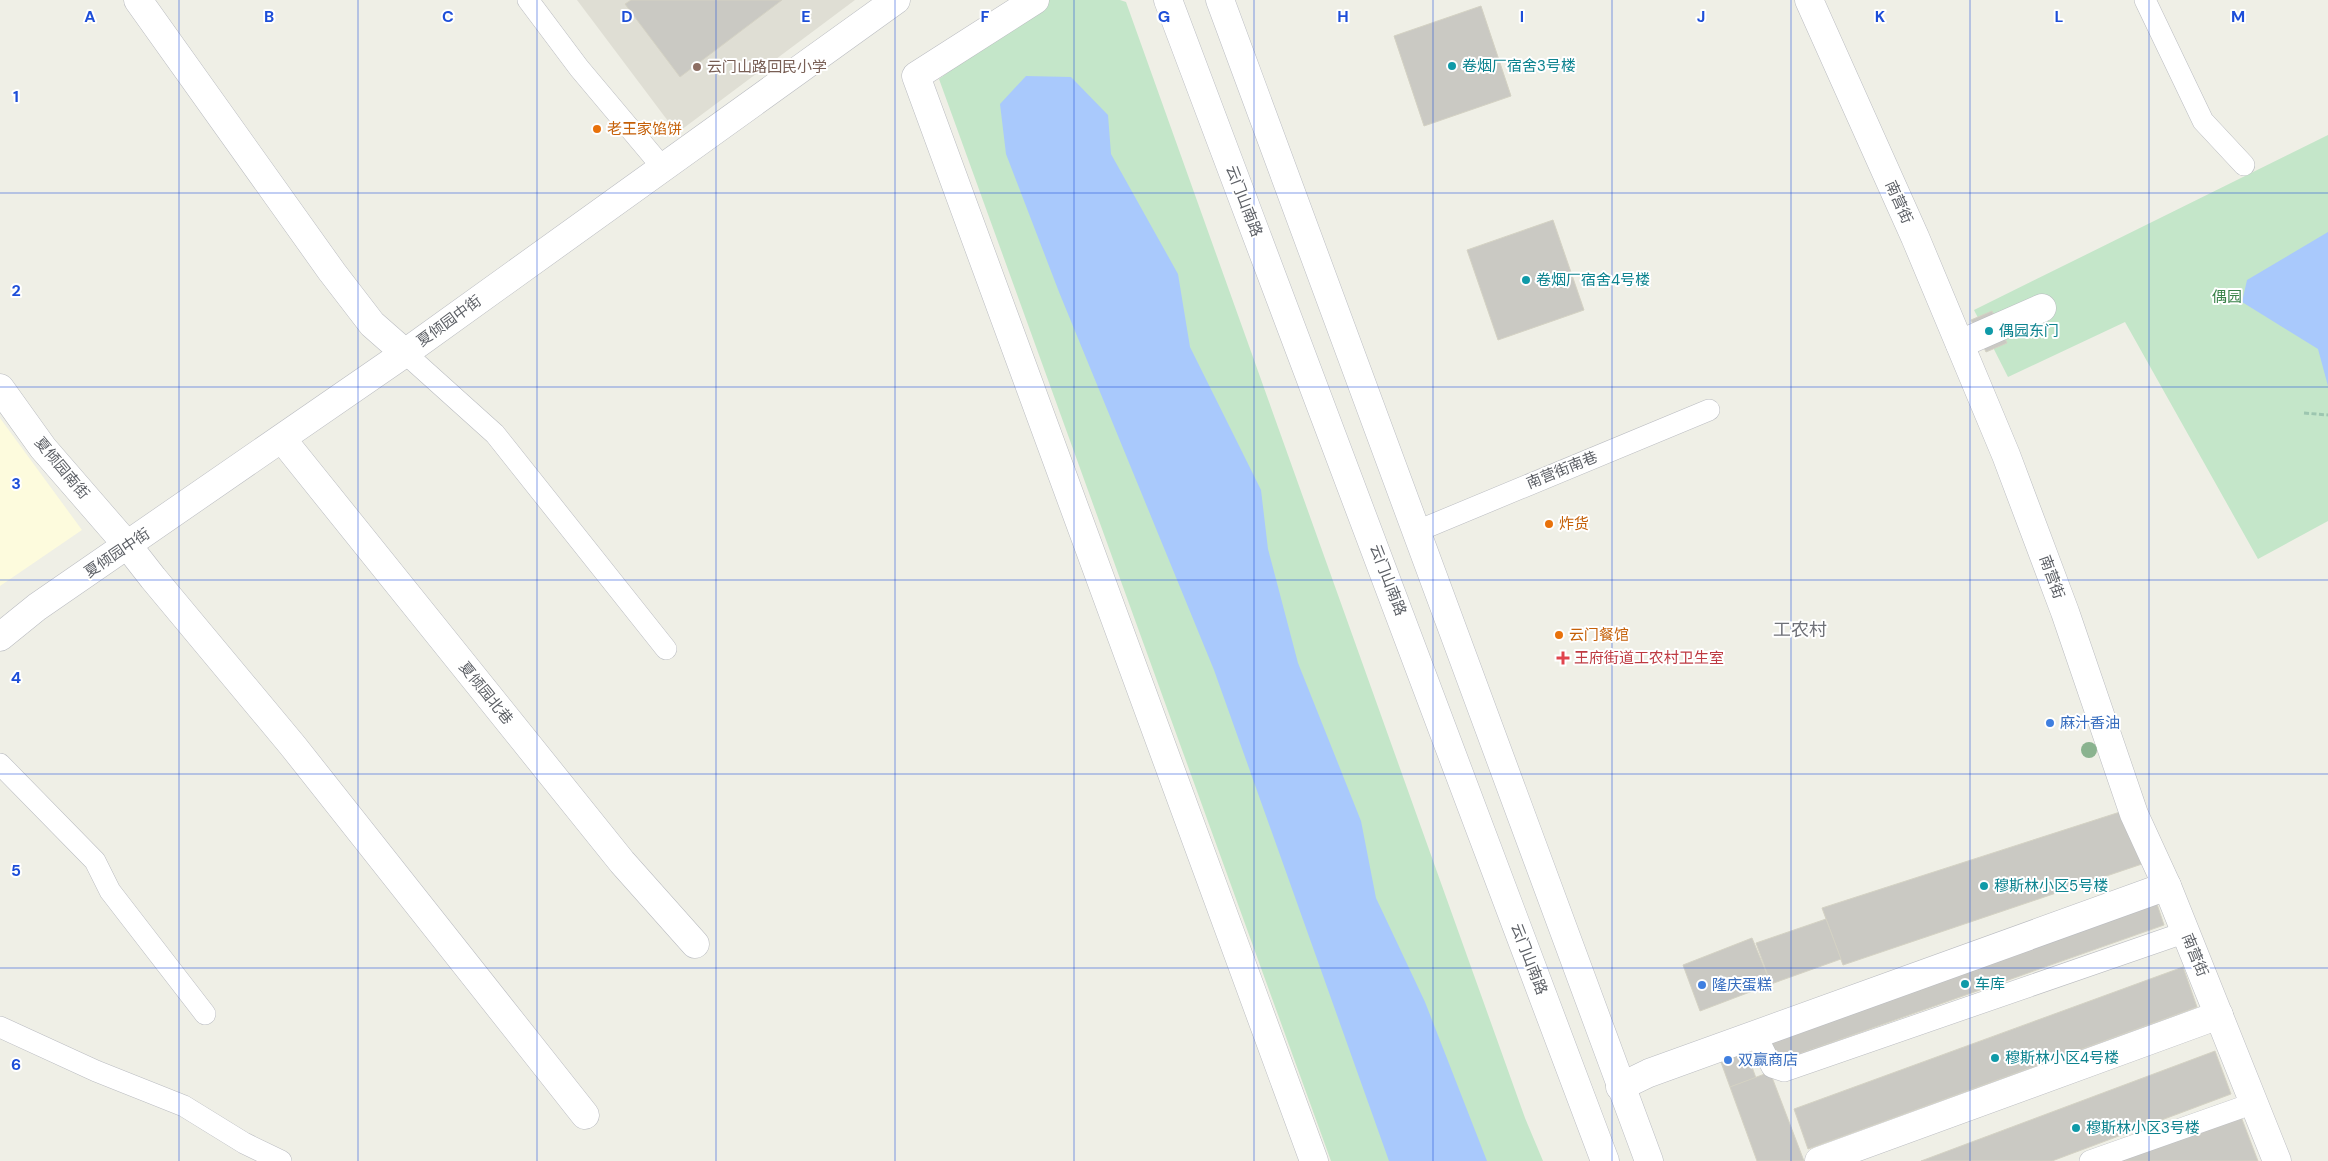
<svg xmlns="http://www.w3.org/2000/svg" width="2328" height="1161" font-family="'DM Sans','Noto Sans SC',sans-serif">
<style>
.commercial{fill:#fdfbdd}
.education{fill:#dfded4}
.green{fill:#c4e6c9}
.water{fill:#a9c9fc}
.building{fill:#cac9c3;stroke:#d4d2c4}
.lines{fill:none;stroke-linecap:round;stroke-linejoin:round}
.service-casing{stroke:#babcc1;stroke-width:22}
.minor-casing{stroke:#babcc1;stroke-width:29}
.secondary-casing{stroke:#bbbdc3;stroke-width:29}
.path{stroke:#9dc6b0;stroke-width:3;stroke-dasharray:5 2.5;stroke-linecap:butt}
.service{stroke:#fff;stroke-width:21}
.minor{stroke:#fff;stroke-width:28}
.secondary{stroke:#fff;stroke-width:28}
.tree{fill:#8ab38f}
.grid{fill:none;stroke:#1d4ed8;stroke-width:1;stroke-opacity:0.55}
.culture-dot{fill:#0f9aa8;stroke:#fff;stroke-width:2}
.education-dot{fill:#8d6e63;stroke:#fff;stroke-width:2}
.food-dot{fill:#e8710a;stroke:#fff;stroke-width:2}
.health-dot{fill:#e0444e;stroke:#fff;stroke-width:2}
.shop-dot{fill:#3f7fe0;stroke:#fff;stroke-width:2}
.labels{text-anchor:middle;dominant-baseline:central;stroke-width:4;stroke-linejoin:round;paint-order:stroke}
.culture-label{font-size:15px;fill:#0d838f;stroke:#fff;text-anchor:start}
.education-label{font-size:15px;fill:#785e54;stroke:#fff;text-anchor:start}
.food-label{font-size:15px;fill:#c56008;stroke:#fff;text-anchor:start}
.street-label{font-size:15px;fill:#5d6066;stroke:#fff}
.park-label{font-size:15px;fill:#388248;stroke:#fff}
.health-label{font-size:15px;fill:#be3a42;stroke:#fff;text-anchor:start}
.shop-label{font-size:15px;fill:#366cbe;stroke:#fff;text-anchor:start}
.quarter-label{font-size:18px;fill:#6f7178;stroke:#fff}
.grid-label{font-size:16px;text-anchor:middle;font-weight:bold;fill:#1d4ed8;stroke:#fff;stroke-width:4;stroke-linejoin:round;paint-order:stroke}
</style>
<rect width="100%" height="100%" fill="#efefe6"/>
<path class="commercial" d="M 0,418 L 82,530 L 0,586 Z"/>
<path class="education" d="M 577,0 L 855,0 L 677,133 Z"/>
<g class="green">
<path d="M 1047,0 L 1120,0 L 1126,2 L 1525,1118 L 1543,1161 L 1331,1161 L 939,79 Z"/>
<path d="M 2328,135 L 2328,521 L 2258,559 L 2125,322 L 2008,377 L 1974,310 Z"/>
</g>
<g class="water">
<path d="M 1026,76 L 1071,77 L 1108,115 L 1111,154 L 1178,274 L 1190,347 L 1261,490 L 1268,549 L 1298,663 L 1361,821 L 1376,898 L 1425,1002 L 1487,1161 L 1389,1161 L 1214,670 L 1059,292 L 1006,154 L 1000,104 Z"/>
<path d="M 2328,232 L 2328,386 L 2318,349 L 2242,302 L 2247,280 Z"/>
</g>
<g class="building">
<path d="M 631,0 L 782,0 L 680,77 L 625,4 Z"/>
<path d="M 1481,6 L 1511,96 L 1424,126 L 1394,36 Z"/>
<path d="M 1553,220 L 1584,310 L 1498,340 L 1467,250 Z"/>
<path d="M 1992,311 L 2007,343 L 1986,352 L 1971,320 Z"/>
<path d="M 2120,812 L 2142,864 L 1843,965 L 1822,908 Z"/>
<path d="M 2157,904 L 2164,925 L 1776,1062 L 1769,1043 Z"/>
<path d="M 1826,919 L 1841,959 L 1771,984 L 1756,943 Z"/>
<path d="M 1752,938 L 1771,984 L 1700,1011 L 1683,965 Z"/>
<path d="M 2183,967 L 2197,1007 L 1808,1149 L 1794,1109 Z"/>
<path d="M 1744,1045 L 1756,1078 L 1730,1087 L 1718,1054 Z"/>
<path d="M 2215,1051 L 2231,1094 L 2052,1161 L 1921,1161 Z"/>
<path d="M 1770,1072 L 1804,1161 L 1757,1161 L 1730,1087 Z"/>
<path d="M 2240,1114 L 2258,1161 L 2111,1161 Z"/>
</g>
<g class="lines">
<defs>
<g id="service">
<path d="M 528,0 L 579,68 L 663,168"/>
<path d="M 2145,0 L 2203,121 L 2244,165"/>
<path d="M 405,353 L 495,434 L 666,649"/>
<path d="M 1415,532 L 1709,410"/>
<path d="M 0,764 L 95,861 L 110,891 L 205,1014"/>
<path d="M 0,1027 L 96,1071 L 184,1106 L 244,1143 L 281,1161"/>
<path d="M 1751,1037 L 1760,1043 L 1772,1067 L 1784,1071 L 2186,932"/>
<path d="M 2090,1161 L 2254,1103"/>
</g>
<g id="minor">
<path d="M 138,0 L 332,272 L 372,324 L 405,353"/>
<path d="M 1035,0 L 916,76 L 1314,1161"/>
<path d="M 1809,0 L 1915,237 L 2006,455 L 2065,612 L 2134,814 L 2167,886 L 2277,1161"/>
<path d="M 1960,344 L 2042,308"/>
<path d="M 0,388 L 43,448 L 128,546 L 153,578 L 293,746 L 585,1115"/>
<path d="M 282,439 L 622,862 L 695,944"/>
<path d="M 0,637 L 37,607 L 405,353 L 896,0"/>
<path d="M 1620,1087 L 1649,1073 L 2167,886"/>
<path d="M 1819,1161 L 2219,1015"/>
</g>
<g id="secondary">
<path d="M 1168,0 L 1605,1161"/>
<path d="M 1220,0 L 1649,1161"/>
</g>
</defs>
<use href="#service" class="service-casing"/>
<use href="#minor" class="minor-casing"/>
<use href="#secondary" class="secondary-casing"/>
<path class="path" d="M 2304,413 L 2328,415"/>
<use href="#service" class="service"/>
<use href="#minor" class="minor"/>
<use href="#secondary" class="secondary"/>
</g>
<circle class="tree" cx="2089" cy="750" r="8"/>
<path class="grid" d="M 179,0 L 179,1161M 358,0 L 358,1161M 537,0 L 537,1161M 716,0 L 716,1161M 895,0 L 895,1161M 1074,0 L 1074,1161M 1254,0 L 1254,1161M 1433,0 L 1433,1161M 1612,0 L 1612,1161M 1791,0 L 1791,1161M 1970,0 L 1970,1161M 2149,0 L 2149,1161M 0,193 L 2328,193M 0,387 L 2328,387M 0,580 L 2328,580M 0,774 L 2328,774M 0,968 L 2328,968"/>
<g class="culture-dot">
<circle cx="1452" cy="66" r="5"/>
<circle cx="1526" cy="280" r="5"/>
<circle cx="1989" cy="331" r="5"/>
<circle cx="1984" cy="886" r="5"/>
<circle cx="1965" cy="984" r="5"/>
<circle cx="1995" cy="1058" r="5"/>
<circle cx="2076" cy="1128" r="5"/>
</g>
<circle class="education-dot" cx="697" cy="67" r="5"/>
<g class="food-dot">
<circle cx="597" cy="129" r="5"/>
<circle cx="1549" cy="524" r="5"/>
<circle cx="1559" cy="635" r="5"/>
</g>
<path class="health-dot" d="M1560.5 650.5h5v5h5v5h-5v5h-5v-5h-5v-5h5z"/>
<g class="shop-dot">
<circle cx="2050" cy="723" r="5"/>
<circle cx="1702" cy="985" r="5"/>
<circle cx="1728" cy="1060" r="5"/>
</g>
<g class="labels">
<g class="culture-label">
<text x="1462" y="66">卷烟厂宿舍3号楼</text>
<text x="1536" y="280">卷烟厂宿舍4号楼</text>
<text x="1999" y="331">偶园东门</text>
<text x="1994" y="886">穆斯林小区5号楼</text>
<text x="1975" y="984">车库</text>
<text x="2005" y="1058">穆斯林小区4号楼</text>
<text x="2086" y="1128">穆斯林小区3号楼</text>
</g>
<g class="education-label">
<text x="707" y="67">云门山路回民小学</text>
</g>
<g class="food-label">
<text x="607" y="129">老王家馅饼</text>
<text x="1559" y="524">炸货</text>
<text x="1569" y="635">云门餐馆</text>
</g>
<g class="street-label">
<text transform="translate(1244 201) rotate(69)">云门山南路</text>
<text transform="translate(1899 202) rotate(66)">南营街</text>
<text transform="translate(449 321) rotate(-36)">夏倾园中街</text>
<text transform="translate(62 468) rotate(50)">夏倾园南街</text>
<text transform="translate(1562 470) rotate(-22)">南营街南巷</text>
<text transform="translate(117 553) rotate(-34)">夏倾园中街</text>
<text transform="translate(2052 577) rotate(70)">南营街</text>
<text transform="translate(1388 580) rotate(69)">云门山南路</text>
<text transform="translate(486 693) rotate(51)">夏倾园北巷</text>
<text transform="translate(2195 955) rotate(68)">南营街</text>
<text transform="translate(1529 959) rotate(69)">云门山南路</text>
</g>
<g class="park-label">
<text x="2227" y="297">偶园</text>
</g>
<g class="health-label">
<text x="1574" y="658">王府街道工农村卫生室</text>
</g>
<g class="shop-label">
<text x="2060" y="723">麻汁香油</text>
<text x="1712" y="985">隆庆蛋糕</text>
<text x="1738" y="1060">双赢商店</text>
</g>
<g class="quarter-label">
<text x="1800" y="630">工农村</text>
</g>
</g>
<g class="grid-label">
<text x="90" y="22">A</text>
<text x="269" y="22">B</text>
<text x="448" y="22">C</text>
<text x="627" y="22">D</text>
<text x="806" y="22">E</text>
<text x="985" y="22">F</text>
<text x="1164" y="22">G</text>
<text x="1343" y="22">H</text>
<text x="1522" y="22">I</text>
<text x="1701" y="22">J</text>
<text x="1880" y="22">K</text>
<text x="2059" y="22">L</text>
<text x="2238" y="22">M</text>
<text x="16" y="102">1</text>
<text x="16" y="296">2</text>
<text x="16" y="489">3</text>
<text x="16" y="683">4</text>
<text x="16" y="876">5</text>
<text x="16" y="1070">6</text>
</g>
</svg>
